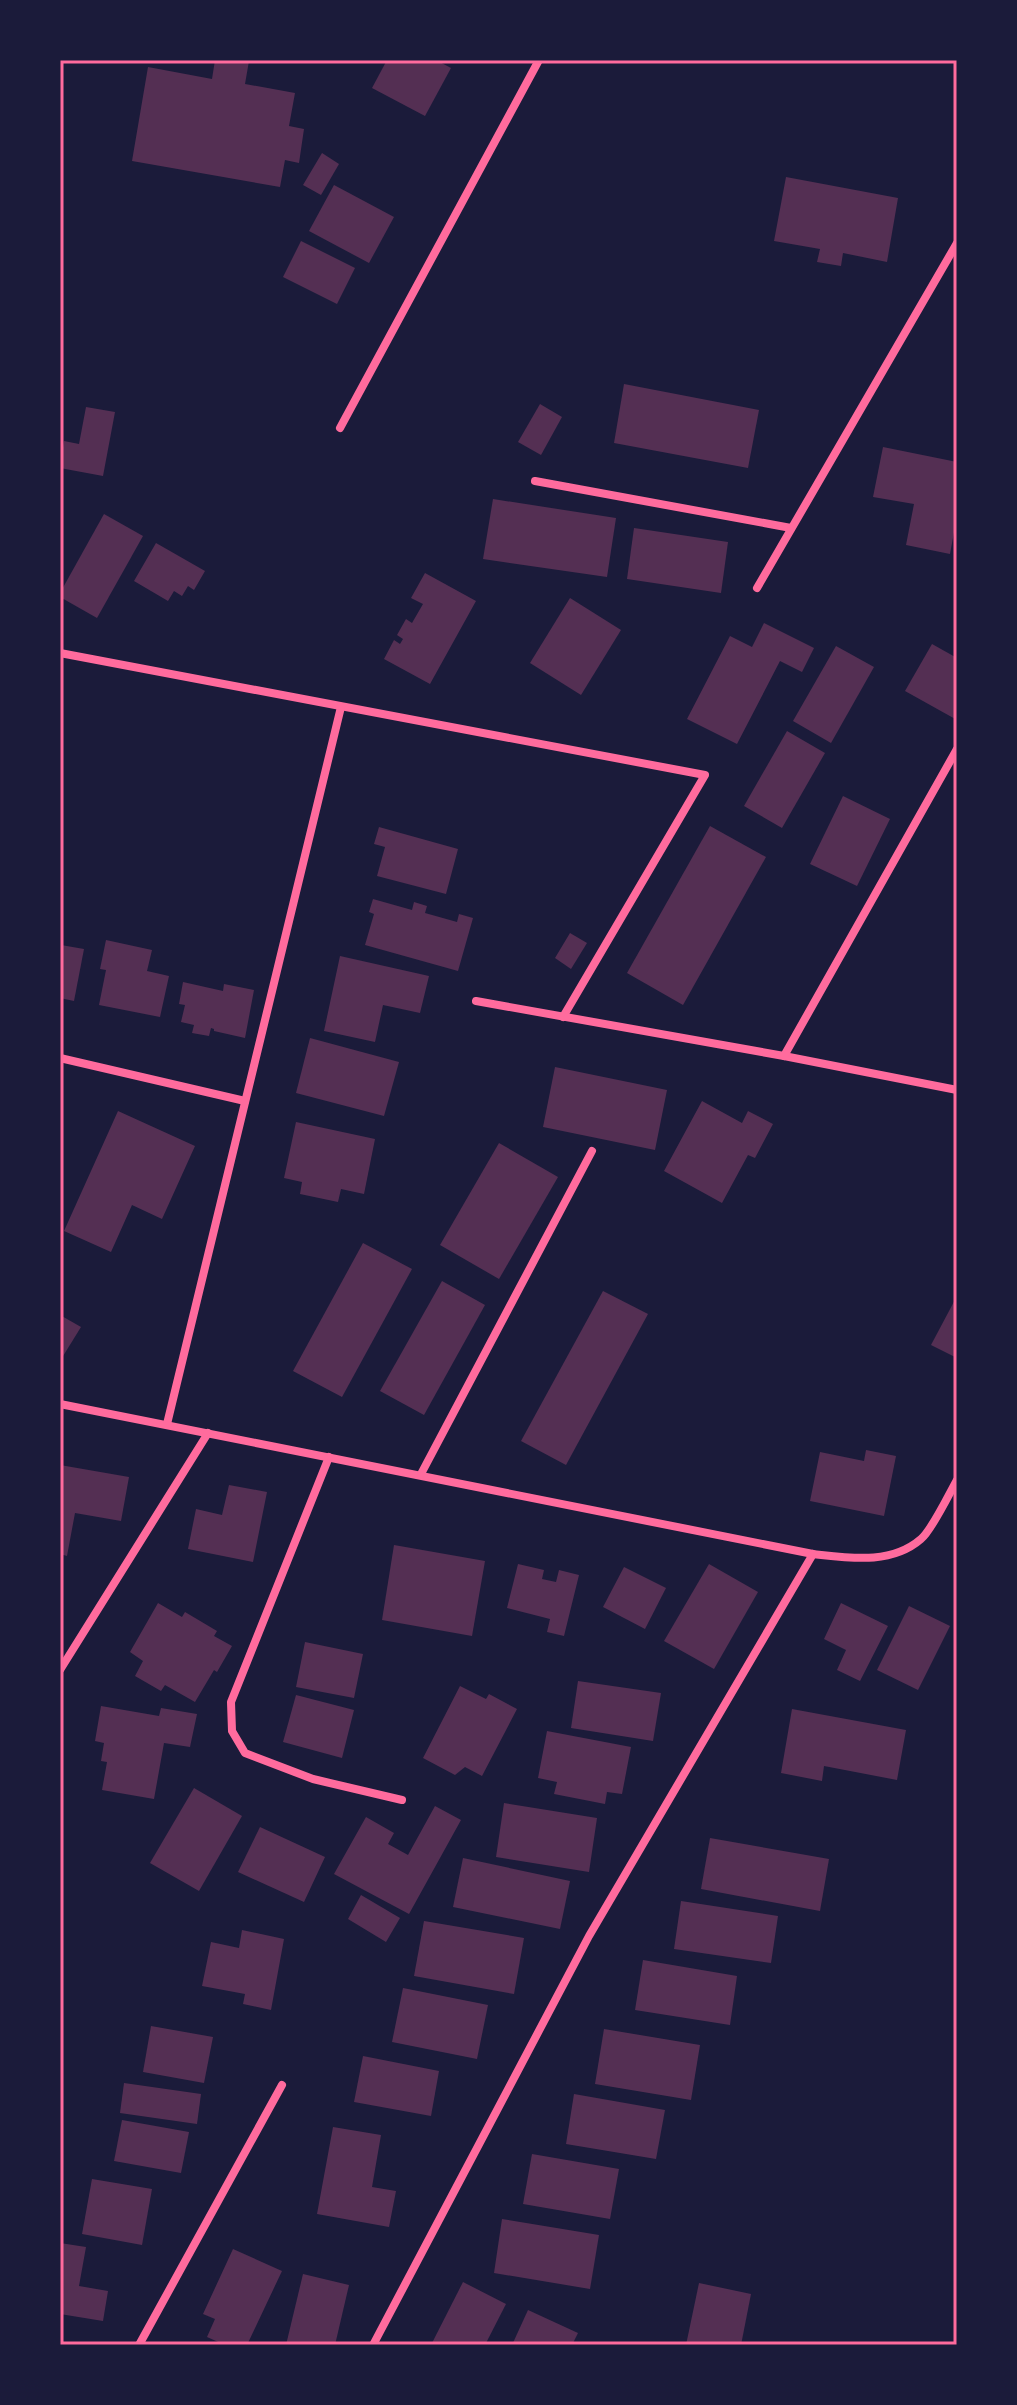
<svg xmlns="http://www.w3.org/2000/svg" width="1017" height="2405" font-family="'Noto Sans',sans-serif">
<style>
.building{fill:#542f53}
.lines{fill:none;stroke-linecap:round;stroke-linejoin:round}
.minor{stroke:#ff6b9d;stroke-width:8}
.neatline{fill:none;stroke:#ff6b9d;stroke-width:3}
</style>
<rect width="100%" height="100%" fill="#1b1b3a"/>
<g class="building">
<path d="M 215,60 L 249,61 L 245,84 L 295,93 L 289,126 L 304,129 L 299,163 L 285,160 L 280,187 L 132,161 L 148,67 L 212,79 Z"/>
<path d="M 387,60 L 436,60 L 451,68 L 425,116 L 372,88 Z"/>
<path d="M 322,153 L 339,164 L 321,195 L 303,185 Z"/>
<path d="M 786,177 L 898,198 L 887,262 L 843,253 L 841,266 L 817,262 L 820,249 L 774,241 Z"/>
<path d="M 334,185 L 394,217 L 369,263 L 309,231 Z"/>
<path d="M 301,241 L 355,268 L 337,304 L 283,277 Z"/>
<path d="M 624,384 L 759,410 L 748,468 L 614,443 Z"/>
<path d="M 540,404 L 562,417 L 541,455 L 518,442 Z"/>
<path d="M 86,407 L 115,412 L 103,476 L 60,468 L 64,441 L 79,444 Z"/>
<path d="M 883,447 L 957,462 L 957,516 L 950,554 L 906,545 L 914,504 L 873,497 Z"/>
<path d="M 493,499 L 616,518 L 607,577 L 483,559 Z"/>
<path d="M 104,514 L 143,536 L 97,618 L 60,597 L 60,593 Z"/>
<path d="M 634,528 L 728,542 L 721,593 L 627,579 Z"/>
<path d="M 156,543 L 205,571 L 194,590 L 188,586 L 182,596 L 174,591 L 168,601 L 134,581 Z"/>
<path d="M 425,573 L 476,601 L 430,684 L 384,659 L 394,640 L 400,644 L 403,639 L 397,635 L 406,619 L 412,623 L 423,604 L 411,598 Z"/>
<path d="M 570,598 L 621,630 L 581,695 L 530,663 Z"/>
<path d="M 764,623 L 814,648 L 802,672 L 780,661 L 737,744 L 687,719 L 730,636 L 752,647 Z"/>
<path d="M 932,644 L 957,658 L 957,720 L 905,691 Z"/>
<path d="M 836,646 L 874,667 L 831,743 L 793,721 Z"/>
<path d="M 787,731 L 825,753 L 782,828 L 744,806 Z"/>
<path d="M 843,796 L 890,819 L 857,886 L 810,864 Z"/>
<path d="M 710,826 L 766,857 L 683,1005 L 627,973 Z"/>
<path d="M 379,827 L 458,849 L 446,894 L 377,876 L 385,847 L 374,844 Z"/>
<path d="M 373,899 L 412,910 L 414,902 L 427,906 L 425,913 L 457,922 L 459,914 L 473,918 L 458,971 L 365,945 L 374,914 L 369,912 Z"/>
<path d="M 570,933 L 587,943 L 571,969 L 555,958 Z"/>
<path d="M 106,940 L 152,950 L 147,971 L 169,976 L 160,1017 L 99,1005 L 106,970 L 100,969 Z"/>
<path d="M 61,945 L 84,949 L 74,1001 L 60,998 Z"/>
<path d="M 340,956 L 429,976 L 420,1013 L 383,1005 L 375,1042 L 324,1031 Z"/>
<path d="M 183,982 L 223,991 L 224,984 L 254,990 L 245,1038 L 214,1031 L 214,1029 L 211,1028 L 209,1036 L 192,1033 L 194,1025 L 181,1022 L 185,1005 L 179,1004 Z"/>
<path d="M 310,1038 L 399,1062 L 384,1116 L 296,1093 Z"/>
<path d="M 555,1067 L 667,1090 L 655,1150 L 543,1127 Z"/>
<path d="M 702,1101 L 742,1123 L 748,1111 L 773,1124 L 755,1158 L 748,1155 L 722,1203 L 664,1171 Z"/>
<path d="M 118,1111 L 195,1146 L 162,1219 L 132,1205 L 111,1252 L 64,1231 Z"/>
<path d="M 296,1122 L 375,1139 L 364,1194 L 341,1189 L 338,1202 L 300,1194 L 302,1182 L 284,1178 Z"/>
<path d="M 499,1143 L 558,1177 L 499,1279 L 440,1245 Z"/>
<path d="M 363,1243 L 412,1269 L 342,1397 L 293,1371 Z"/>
<path d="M 442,1281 L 485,1305 L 424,1415 L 380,1391 Z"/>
<path d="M 603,1291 L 648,1314 L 566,1465 L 521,1441 Z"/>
<path d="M 957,1296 L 957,1358 L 931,1345 Z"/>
<path d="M 60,1315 L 81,1327 L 60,1361 Z"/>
<path d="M 866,1450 L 896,1456 L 884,1516 L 810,1501 L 820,1452 L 864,1461 Z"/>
<path d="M 60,1465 L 129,1477 L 121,1521 L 75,1513 L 67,1556 L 60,1554 Z"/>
<path d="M 229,1485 L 267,1492 L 253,1562 L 188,1549 L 196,1509 L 222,1515 Z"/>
<path d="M 394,1545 L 485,1561 L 472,1636 L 382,1620 Z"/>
<path d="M 518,1564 L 544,1570 L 542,1579 L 556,1582 L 559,1570 L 579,1575 L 564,1636 L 547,1632 L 550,1619 L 507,1608 Z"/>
<path d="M 709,1564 L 758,1592 L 714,1669 L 664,1641 Z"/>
<path d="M 624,1567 L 666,1588 L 645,1629 L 603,1607 Z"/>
<path d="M 158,1603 L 182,1617 L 185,1612 L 217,1631 L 214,1636 L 232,1646 L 217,1672 L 214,1670 L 195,1702 L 165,1685 L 161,1691 L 135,1676 L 143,1661 L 130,1652 Z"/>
<path d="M 841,1603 L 888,1626 L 860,1681 L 837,1670 L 846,1650 L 824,1639 Z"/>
<path d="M 909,1606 L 950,1626 L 918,1690 L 877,1670 Z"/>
<path d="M 305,1642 L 363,1654 L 354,1698 L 296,1687 Z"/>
<path d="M 578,1681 L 661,1693 L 653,1741 L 571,1728 Z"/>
<path d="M 460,1686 L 486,1699 L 489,1694 L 517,1709 L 482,1776 L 465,1767 L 455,1775 L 423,1758 Z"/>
<path d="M 296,1695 L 354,1710 L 342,1758 L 283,1742 Z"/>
<path d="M 101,1706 L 159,1716 L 161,1708 L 197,1714 L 190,1747 L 164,1743 L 154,1799 L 102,1790 L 107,1762 L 101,1761 L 104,1743 L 95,1741 Z"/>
<path d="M 792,1709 L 906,1730 L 897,1780 L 824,1766 L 822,1781 L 781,1773 Z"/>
<path d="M 547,1731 L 631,1747 L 622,1794 L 607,1792 L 605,1804 L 554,1794 L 557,1782 L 538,1778 Z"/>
<path d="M 194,1788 L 242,1816 L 199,1891 L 150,1863 Z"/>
<path d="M 504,1803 L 597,1818 L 589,1872 L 496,1857 Z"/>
<path d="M 435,1806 L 461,1820 L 409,1914 L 334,1874 L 366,1817 L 394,1833 L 388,1844 L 408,1855 Z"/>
<path d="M 260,1827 L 325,1857 L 304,1902 L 238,1872 Z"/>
<path d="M 710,1838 L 829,1859 L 820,1911 L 701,1889 Z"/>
<path d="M 463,1858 L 570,1881 L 560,1929 L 453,1907 Z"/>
<path d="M 361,1895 L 400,1918 L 386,1942 L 348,1919 Z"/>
<path d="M 681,1901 L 778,1916 L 771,1963 L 674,1949 Z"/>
<path d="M 424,1921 L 524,1938 L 514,1994 L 414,1976 Z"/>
<path d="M 242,1930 L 284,1939 L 271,2010 L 243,2004 L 245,1994 L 202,1986 L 211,1942 L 239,1948 Z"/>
<path d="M 643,1960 L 737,1976 L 730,2025 L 635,2010 Z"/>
<path d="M 403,1988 L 488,2005 L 477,2059 L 392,2042 Z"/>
<path d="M 151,2026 L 213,2037 L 204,2083 L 143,2072 Z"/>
<path d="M 604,2029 L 700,2045 L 691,2100 L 595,2084 Z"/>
<path d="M 363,2056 L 439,2071 L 431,2116 L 354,2102 Z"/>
<path d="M 124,2083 L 201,2094 L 197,2124 L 120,2113 Z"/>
<path d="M 574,2094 L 665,2110 L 656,2159 L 566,2144 Z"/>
<path d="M 122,2120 L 189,2132 L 181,2173 L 114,2161 Z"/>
<path d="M 333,2127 L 381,2135 L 372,2187 L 396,2191 L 389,2227 L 317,2214 Z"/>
<path d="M 532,2154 L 619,2169 L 610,2219 L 523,2204 Z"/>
<path d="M 92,2179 L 152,2189 L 142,2245 L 82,2234 Z"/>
<path d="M 502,2219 L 599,2235 L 590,2289 L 494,2273 Z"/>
<path d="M 60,2243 L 86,2247 L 79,2286 L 108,2291 L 103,2321 L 60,2314 Z"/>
<path d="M 233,2249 L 282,2271 L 247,2345 L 225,2345 L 207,2337 L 215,2319 L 203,2314 Z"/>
<path d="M 303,2274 L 349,2285 L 335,2345 L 286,2345 Z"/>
<path d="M 463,2282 L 506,2304 L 485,2345 L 431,2345 Z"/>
<path d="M 699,2283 L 751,2294 L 741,2345 L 686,2345 Z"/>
<path d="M 528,2310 L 578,2333 L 572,2345 L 512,2345 Z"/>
</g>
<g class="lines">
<g class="minor">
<path d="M 340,428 L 539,60"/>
<path d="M 535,481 L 791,528"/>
<path d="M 757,588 L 957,243"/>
<path d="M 60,653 L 705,775 L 563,1017"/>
<path d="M 476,1001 L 784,1056 L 957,1090"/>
<path d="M 784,1056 L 957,749"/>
<path d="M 60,1058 L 245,1101"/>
<path d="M 60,1404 L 813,1554 C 850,1558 891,1565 921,1539 C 932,1530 949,1494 957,1480"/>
<path d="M 167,1424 L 341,707"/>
<path d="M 329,1457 L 231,1702 L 232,1731 L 245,1753 L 313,1779 L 402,1800"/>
<path d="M 421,1474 L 592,1151"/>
<path d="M 60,1670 L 208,1433"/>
<path d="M 139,2345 L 282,2085"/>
<path d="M 373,2345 L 589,1936 L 813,1554"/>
</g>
</g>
<rect width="1017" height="2405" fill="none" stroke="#1b1b3a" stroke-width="124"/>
<rect x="62" y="62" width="893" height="2281" class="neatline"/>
</svg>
